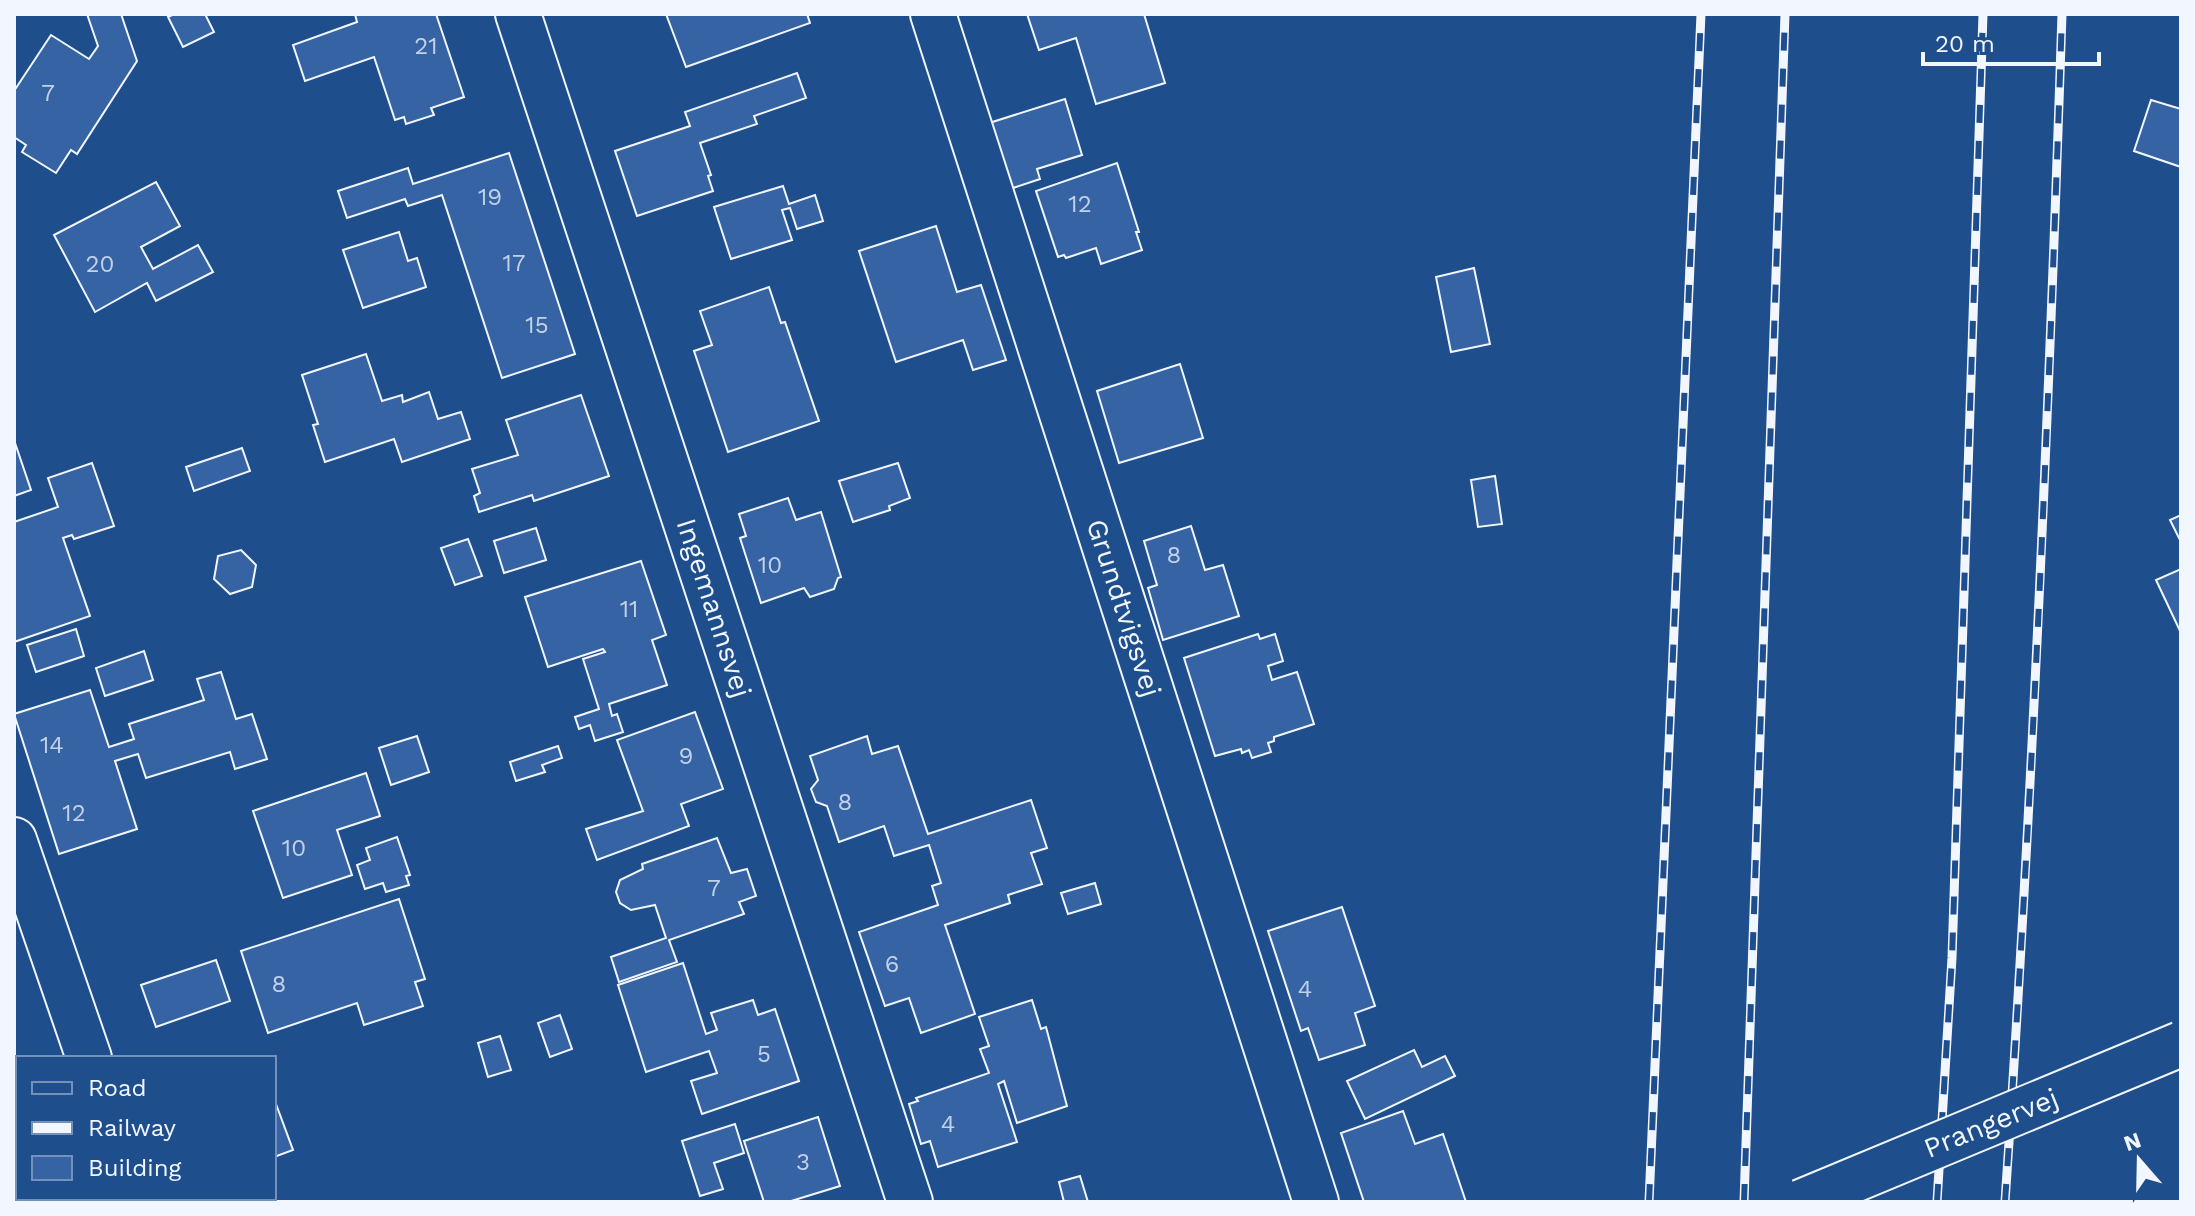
<svg xmlns="http://www.w3.org/2000/svg" width="2195" height="1216" font-family="'Work Sans',sans-serif">
<style>
.building{fill:#3563a3;stroke:#f2f6ff;stroke-width:2}
.lines{fill:none;stroke-linecap:round;stroke-linejoin:round}
.minor-casing{stroke:#f2f6ff;stroke-width:48}
.minor{stroke:#1f4e8c;stroke-width:44}
.rail-casing{stroke:#f2f6ff;stroke-width:9}
.rail{stroke:#1f4e8c;stroke-width:6;stroke-dasharray:18;stroke-linecap:butt}
.minor-bridge-casing{stroke:#f2f6ff;stroke-width:48;stroke-linecap:butt}
.minor-bridge{stroke:#1f4e8c;stroke-width:44}
.labels{text-anchor:middle;dominant-baseline:central;stroke-width:6;stroke-linejoin:round;paint-order:stroke}
.number-label{font-size:24px;fill:#c3d1e8}
.street-label{font-size:28px;fill:#f2f6ff;stroke:#1f4e8c}
</style>
<rect width="100%" height="100%" fill="#1f4e8c"/>
<g class="building">
<path d="M 87,14 L 121,14 L 137,61 L 77,154 L 71,150 L 56,173 L 22,152 L 26,145 L 14,137 L 14,91 L 51,35 L 89,59 L 98,46 Z"/>
<path d="M 174,14 L 205,14 L 214,32 L 183,47 L 168,17 Z"/>
<path d="M 355,14 L 436,14 L 464,97 L 431,108 L 434,115 L 406,124 L 404,117 L 395,120 L 374,57 L 305,81 L 293,45 L 357,22 Z"/>
<path d="M 666,14 L 807,14 L 810,23 L 686,67 Z"/>
<path d="M 1027,14 L 1144,14 L 1165,83 L 1096,104 L 1076,38 L 1039,50 Z"/>
<path d="M 797,73 L 806,98 L 754,116 L 757,124 L 700,143 L 711,175 L 708,176 L 713,191 L 637,216 L 615,151 L 690,126 L 685,112 Z"/>
<path d="M 1065,99 L 1082,155 L 1037,169 L 1040,179 L 1007,190 L 983,125 Z"/>
<path d="M 2151,100 L 2181,109 L 2181,167 L 2134,151 Z"/>
<path d="M 509,153 L 575,354 L 502,378 L 442,195 L 408,206 L 405,199 L 347,218 L 338,191 L 408,168 L 413,184 Z"/>
<path d="M 1117,163 L 1139,232 L 1136,232 L 1142,250 L 1101,264 L 1096,248 L 1066,258 L 1064,255 L 1058,257 L 1036,191 Z"/>
<path d="M 156,182 L 180,226 L 141,247 L 153,269 L 198,245 L 213,272 L 156,301 L 147,283 L 95,312 L 54,235 Z"/>
<path d="M 783,186 L 789,204 L 815,195 L 823,221 L 797,229 L 790,208 L 782,210 L 792,240 L 731,259 L 714,207 Z"/>
<path d="M 936,226 L 957,292 L 981,285 L 1006,360 L 973,370 L 963,340 L 896,362 L 859,251 Z"/>
<path d="M 399,232 L 408,261 L 417,258 L 426,287 L 363,308 L 343,250 Z"/>
<path d="M 1474,268 L 1490,344 L 1451,352 L 1436,277 Z"/>
<path d="M 769,287 L 781,323 L 785,322 L 819,421 L 728,452 L 694,351 L 712,345 L 700,311 Z"/>
<path d="M 366,354 L 382,401 L 402,395 L 403,402 L 429,392 L 438,419 L 461,412 L 470,439 L 402,462 L 394,439 L 325,462 L 313,425 L 318,424 L 302,375 Z"/>
<path d="M 1180,364 L 1203,438 L 1119,463 L 1097,391 Z"/>
<path d="M 581,395 L 609,476 L 534,501 L 532,495 L 479,512 L 474,496 L 480,493 L 472,469 L 518,455 L 506,420 Z"/>
<path d="M 14,440 L 31,490 L 14,496 Z"/>
<path d="M 242,448 L 250,471 L 194,491 L 186,467 Z"/>
<path d="M 92,463 L 114,526 L 74,539 L 72,535 L 63,538 L 90,616 L 14,642 L 14,522 L 58,507 L 48,478 Z"/>
<path d="M 898,463 L 910,498 L 889,506 L 890,510 L 853,522 L 839,481 Z"/>
<path d="M 1495,476 L 1502,524 L 1478,527 L 1471,480 Z"/>
<path d="M 788,498 L 796,520 L 821,512 L 841,577 L 838,578 L 834,589 L 810,597 L 804,588 L 761,603 L 740,538 L 746,536 L 739,514 Z"/>
<path d="M 2181,515 L 2181,542 L 2170,520 Z"/>
<path d="M 1191,526 L 1205,570 L 1223,565 L 1239,616 L 1163,640 L 1148,588 L 1157,585 L 1144,541 Z"/>
<path d="M 536,528 L 546,560 L 504,573 L 494,541 Z"/>
<path d="M 468,539 L 482,576 L 455,585 L 441,548 Z"/>
<path d="M 241,550 L 256,565 L 252,587 L 230,594 L 214,579 L 218,556 Z"/>
<path d="M 641,561 L 666,635 L 652,640 L 667,685 L 609,704 L 612,716 L 617,714 L 623,732 L 595,741 L 590,725 L 579,729 L 575,717 L 599,709 L 583,659 L 605,652 L 603,649 L 548,667 L 525,597 Z"/>
<path d="M 2181,569 L 2181,633 L 2156,580 Z"/>
<path d="M 76,629 L 84,656 L 36,672 L 27,645 Z"/>
<path d="M 1258,634 L 1260,639 L 1275,634 L 1283,661 L 1268,666 L 1272,680 L 1297,672 L 1314,724 L 1274,737 L 1274,741 L 1268,743 L 1271,752 L 1252,758 L 1249,750 L 1242,753 L 1241,749 L 1215,756 L 1184,658 Z"/>
<path d="M 144,651 L 153,680 L 105,696 L 96,668 Z"/>
<path d="M 221,672 L 236,719 L 252,714 L 267,759 L 235,769 L 230,752 L 146,778 L 138,754 L 115,761 L 137,829 L 59,854 L 14,714 L 90,690 L 109,747 L 134,739 L 129,724 L 204,700 L 197,679 Z"/>
<path d="M 695,712 L 723,789 L 681,804 L 689,826 L 597,860 L 586,829 L 643,811 L 617,740 Z"/>
<path d="M 417,736 L 429,772 L 391,785 L 379,748 Z"/>
<path d="M 867,736 L 872,754 L 898,746 L 928,834 L 1031,800 L 1047,848 L 1031,853 L 1042,884 L 1008,895 L 1010,903 L 945,925 L 975,1014 L 921,1033 L 909,998 L 885,1006 L 859,932 L 938,905 L 932,886 L 941,883 L 929,845 L 894,856 L 884,826 L 839,842 L 827,806 L 816,802 L 811,789 L 818,780 L 810,756 Z"/>
<path d="M 558,746 L 562,758 L 542,765 L 545,772 L 516,781 L 510,762 Z"/>
<path d="M 366,773 L 380,816 L 337,830 L 352,875 L 283,898 L 253,811 Z"/>
<path d="M 397,837 L 410,875 L 406,876 L 409,885 L 386,892 L 383,883 L 365,889 L 357,865 L 370,860 L 366,848 Z"/>
<path d="M 717,838 L 731,873 L 747,869 L 756,896 L 739,902 L 744,914 L 669,940 L 677,962 L 619,982 L 611,957 L 666,938 L 655,905 L 631,910 L 620,903 L 616,892 L 620,880 L 643,869 L 642,864 Z"/>
<path d="M 1095,883 L 1101,904 L 1068,914 L 1061,893 Z"/>
<path d="M 399,899 L 425,979 L 415,982 L 423,1006 L 364,1025 L 357,1003 L 268,1033 L 241,951 Z"/>
<path d="M 1342,907 L 1375,1006 L 1355,1013 L 1365,1045 L 1319,1060 L 1308,1028 L 1301,1031 L 1268,931 Z"/>
<path d="M 216,960 L 230,1001 L 156,1027 L 141,985 Z"/>
<path d="M 683,963 L 706,1034 L 717,1030 L 711,1013 L 753,1000 L 758,1015 L 775,1009 L 799,1081 L 702,1114 L 691,1081 L 717,1073 L 709,1051 L 646,1072 L 618,985 Z"/>
<path d="M 1032,1000 L 1041,1029 L 1046,1027 L 1067,1106 L 1017,1123 L 1004,1081 L 998,1084 L 1017,1142 L 938,1167 L 930,1141 L 921,1144 L 909,1104 L 918,1101 L 916,1098 L 989,1073 L 980,1049 L 989,1046 L 979,1017 Z"/>
<path d="M 560,1015 L 572,1049 L 550,1057 L 538,1023 Z"/>
<path d="M 500,1036 L 511,1070 L 488,1077 L 478,1043 Z"/>
<path d="M 1414,1050 L 1422,1067 L 1445,1056 L 1455,1076 L 1365,1119 L 1347,1081 Z"/>
<path d="M 276,1104 L 293,1150 L 274,1157 L 274,1105 Z"/>
<path d="M 1403,1111 L 1415,1144 L 1443,1134 L 1466,1202 L 1364,1202 L 1341,1133 Z"/>
<path d="M 818,1117 L 840,1186 L 788,1202 L 764,1202 L 744,1141 Z"/>
<path d="M 735,1124 L 744,1153 L 714,1163 L 723,1189 L 700,1196 L 682,1141 Z"/>
<path d="M 1080,1176 L 1088,1202 L 1064,1202 L 1059,1182 Z"/>
<path d="M 176,1198 L 259,1198 L 261,1202 L 178,1202 Z"/>
</g>
<g class="lines">
<defs>
<g id="minor">
<path d="M 518,14 L 910,1202"/>
<path d="M 933,14 L 1316,1202"/>
<path d="M 14,840 L 89,1058"/>
<path d="M 138,1198 L 139,1202"/>
</g>
</defs>
<use href="#minor" class="minor-casing"/>
<use href="#minor" class="minor"/>
<defs>
<g id="rail">
<path d="M 1649,1202 L 1701,14"/>
<path d="M 1744,1202 L 1785,14"/>
<path d="M 1937,1202 L 1952,958 L 1983,14"/>
<path d="M 2005,1202 C 2032,806 2049,410 2062,14"/>
</g>
</defs>
<use href="#rail" class="rail-casing"/>
<use href="#rail" class="rail"/>
<defs>
<path id="minor-bridge" d="M 1801,1202 L 2181,1044"/>
</defs>
<use href="#minor-bridge" class="minor-bridge-casing"/>
<use href="#minor-bridge" class="minor-bridge"/>
</g>
<g class="labels">
<g class="number-label">
<text x="426" y="46">21</text>
<text x="48" y="93">7</text>
<text x="490" y="197">19</text>
<text x="1080" y="204">12</text>
<text x="514" y="263">17</text>
<text x="100" y="264">20</text>
<text x="537" y="325">15</text>
<text x="1174" y="555">8</text>
<text x="770" y="565">10</text>
<text x="629" y="609">11</text>
<text x="52" y="745">14</text>
<text x="686" y="756">9</text>
<text x="845" y="802">8</text>
<text x="74" y="813">12</text>
<text x="294" y="848">10</text>
<text x="714" y="888">7</text>
<text x="892" y="964">6</text>
<text x="279" y="984">8</text>
<text x="1305" y="989">4</text>
<text x="764" y="1054">5</text>
<text x="948" y="1124">4</text>
<text x="803" y="1162">3</text>
</g>
<g class="street-label">
<text transform="translate(714 608) rotate(72)">Ingemannsvej</text>
<text transform="translate(1124 608) rotate(72)">Grundtvigsvej</text>
<text transform="translate(1991 1123) rotate(-22)">Prangervej</text>
</g>
</g>
<rect width="2195" height="1216" fill="none" stroke="#f2f6ff" stroke-width="32"/>
<rect x="16" y="1056" width="260" height="144" fill="#1f4e8c" stroke="#7391ba" stroke-width="2"/>
<rect x="32" y="1082" width="40" height="12" fill="#1f4e8c" stroke="#7391ba" stroke-width="2"/>
<text x="88" y="1096" font-size="24" fill="#f2f6ff">Road</text>
<rect x="32" y="1122" width="40" height="12" fill="#f2f6ff" stroke="#7391ba" stroke-width="2"/>
<text x="88" y="1136" font-size="24" fill="#f2f6ff">Railway</text>
<rect x="32" y="1156" width="40" height="24" fill="#3563a3" stroke="#7391ba" stroke-width="2"/>
<text x="88" y="1176" font-size="24" fill="#f2f6ff">Building</text>
<g transform="translate(2139 1160) rotate(340)" stroke="#1f4e8c" stroke-width="6" paint-order="stroke">
<path d="M0-6L14 30L0 20L-14 30Z" fill="#f2f6ff"/>
<text y="-12" font-size="22" font-weight="bold" text-anchor="middle" fill="#f2f6ff">N</text>
</g>
<path d="M1923 52v12h176v-12" fill="none" stroke="#f2f6ff" stroke-width="4"/>
<text x="1935" y="52" font-size="24" fill="#f2f6ff" stroke="#1f4e8c" stroke-width="6" paint-order="stroke">20 m</text>
</svg>
